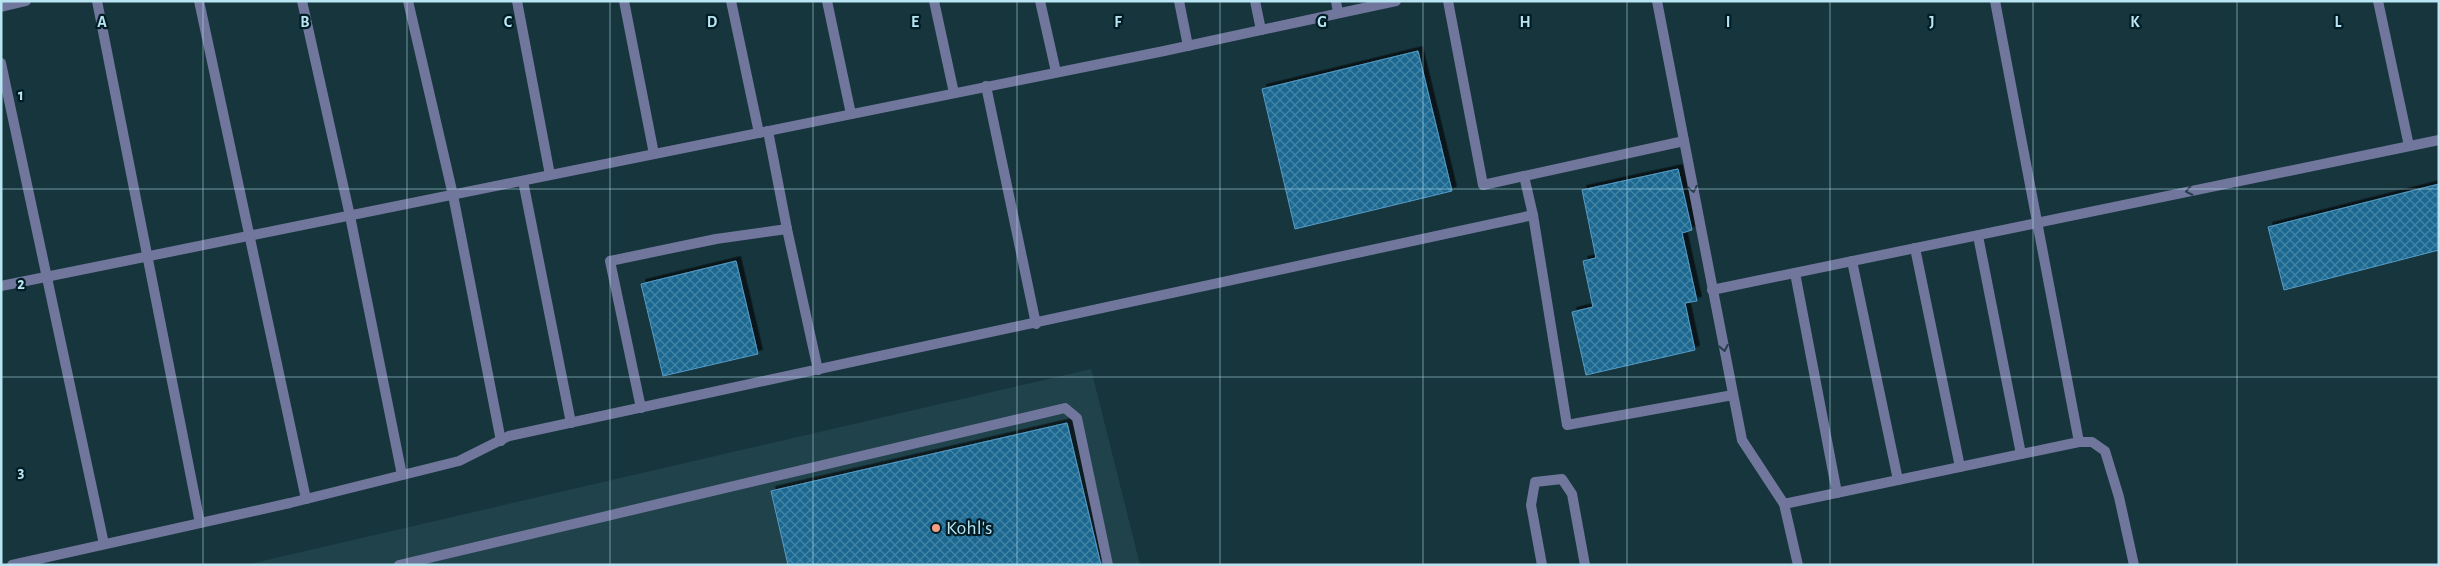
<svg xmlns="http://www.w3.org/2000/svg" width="2440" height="566" font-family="'Alegreya Sans',sans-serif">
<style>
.built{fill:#20424b}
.building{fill:url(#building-cross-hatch);stroke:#559cc8;filter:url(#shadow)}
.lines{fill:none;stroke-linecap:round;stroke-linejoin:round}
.lane{stroke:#71779c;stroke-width:10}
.oneway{stroke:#283c4e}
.grid{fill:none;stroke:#b9e5f2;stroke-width:1;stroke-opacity:0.55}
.poi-dot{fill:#f39f85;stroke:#001c24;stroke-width:2}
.labels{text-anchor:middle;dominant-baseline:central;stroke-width:4.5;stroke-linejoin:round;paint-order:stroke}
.poi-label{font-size:20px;fill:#b9e5f2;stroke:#001c24;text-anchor:start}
.grid-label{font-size:16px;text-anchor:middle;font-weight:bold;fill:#b9e5f2;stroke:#001c24;stroke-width:4.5;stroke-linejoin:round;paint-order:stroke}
</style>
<defs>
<pattern id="building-cross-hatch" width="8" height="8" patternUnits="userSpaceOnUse" patternTransform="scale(1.25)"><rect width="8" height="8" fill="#1b6891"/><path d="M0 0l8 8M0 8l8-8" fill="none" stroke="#4485a6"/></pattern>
<filter id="shadow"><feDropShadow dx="4.5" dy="-4.5" stdDeviation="0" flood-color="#0009"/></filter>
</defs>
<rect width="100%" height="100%" fill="#17353d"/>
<path class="built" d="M 1091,369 L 1140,565 L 245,565 Z"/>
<g class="building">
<path d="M 1418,51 L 1452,191 L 1295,229 L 1262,89 Z"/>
<path d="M 1678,169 L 1692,230 L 1682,233 L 1697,301 L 1685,303 L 1695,350 L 1586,375 L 1572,312 L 1593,307 L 1583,261 L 1596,258 L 1582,190 Z"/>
<path d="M 2439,184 L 2439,250 L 2284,290 L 2268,227 Z"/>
<path d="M 736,261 L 758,354 L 663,376 L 641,284 Z"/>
<path d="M 1067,423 L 1101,565 L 788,565 L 771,491 Z"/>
</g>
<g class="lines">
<g class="lane">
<path d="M 97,1 L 200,523"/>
<path d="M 199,1 L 306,499"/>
<path d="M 302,1 L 350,216 L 402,475"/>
<path d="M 408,1 L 453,195 L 501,441"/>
<path d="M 517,1 L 550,175"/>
<path d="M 624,1 L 654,154"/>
<path d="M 731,1 L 759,133"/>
<path d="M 827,1 L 851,114"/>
<path d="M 934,1 L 954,93"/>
<path d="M 1040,1 L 1056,72"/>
<path d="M 1179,1 L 1188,46"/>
<path d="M 1255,1 L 1261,30"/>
<path d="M 1336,1 L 1338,13"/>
<path d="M 1448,1 L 1483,185 L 1524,176"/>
<path d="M 1657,1 L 1742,440 L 1784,504 L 1798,565"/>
<path d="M 2378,1 L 2409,146"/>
<path d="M 1,7 L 26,1"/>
<path d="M 1,63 L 104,544"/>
<path d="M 986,86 L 1036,324"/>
<path d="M 768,131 L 787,229"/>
<path d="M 523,181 L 571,423"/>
<path d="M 1533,215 L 1567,425 L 1733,395"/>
<path d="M 1978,236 L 2021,454"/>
<path d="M 1915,248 L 1960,467"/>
<path d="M 1852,261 L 1898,480"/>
<path d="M 1795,273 L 1837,493"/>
<path d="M 1,286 L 1164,51 L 1396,1"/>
<path d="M 1712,290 L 2439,140"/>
<path d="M 641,408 L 610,261 L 716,239 L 787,229 L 818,370"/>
<path d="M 2079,442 L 2092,442 L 2105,451 L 2119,497 L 2134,565"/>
<path d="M 1784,504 L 2079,442 L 1995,1"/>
<path d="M 12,565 L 290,503 L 459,461 L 509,436 L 1533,215 L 1524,176 L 1684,141"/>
<path d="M 399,565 L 1065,408 L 1077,418 L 1108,565"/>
<path d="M 1542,565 L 1531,505 L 1535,482 L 1562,479 L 1572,494 L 1585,565"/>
</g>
</g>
<defs><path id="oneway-chevron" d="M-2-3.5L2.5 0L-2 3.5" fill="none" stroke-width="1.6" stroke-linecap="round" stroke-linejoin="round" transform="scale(1.25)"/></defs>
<g class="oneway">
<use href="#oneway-chevron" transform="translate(1693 189) rotate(79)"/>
<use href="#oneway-chevron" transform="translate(2189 191) rotate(168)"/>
<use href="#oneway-chevron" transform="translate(1724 348) rotate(79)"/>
</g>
<path class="grid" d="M 203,1 L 203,565M 407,1 L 407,565M 610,1 L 610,565M 813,1 L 813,565M 1017,1 L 1017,565M 1220,1 L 1220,565M 1423,1 L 1423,565M 1627,1 L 1627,565M 1830,1 L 1830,565M 2033,1 L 2033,565M 2237,1 L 2237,565M 1,189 L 2439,189M 1,377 L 2439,377"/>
<circle class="poi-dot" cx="936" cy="528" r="5"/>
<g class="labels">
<g class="poi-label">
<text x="946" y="528">Kohl's</text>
</g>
</g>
<g class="grid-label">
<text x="102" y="27">A</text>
<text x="305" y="27">B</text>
<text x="508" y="27">C</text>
<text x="712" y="27">D</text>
<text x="915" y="27">E</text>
<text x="1118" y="27">F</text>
<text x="1322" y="27">G</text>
<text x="1525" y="27">H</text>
<text x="1728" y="27">I</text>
<text x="1932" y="27">J</text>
<text x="2135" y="27">K</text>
<text x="2338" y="27">L</text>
<text x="21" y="100">1</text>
<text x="21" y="289">2</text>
<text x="21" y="477">3</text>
</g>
<rect width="2440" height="566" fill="none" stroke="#b9e5f2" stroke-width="5"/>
</svg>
